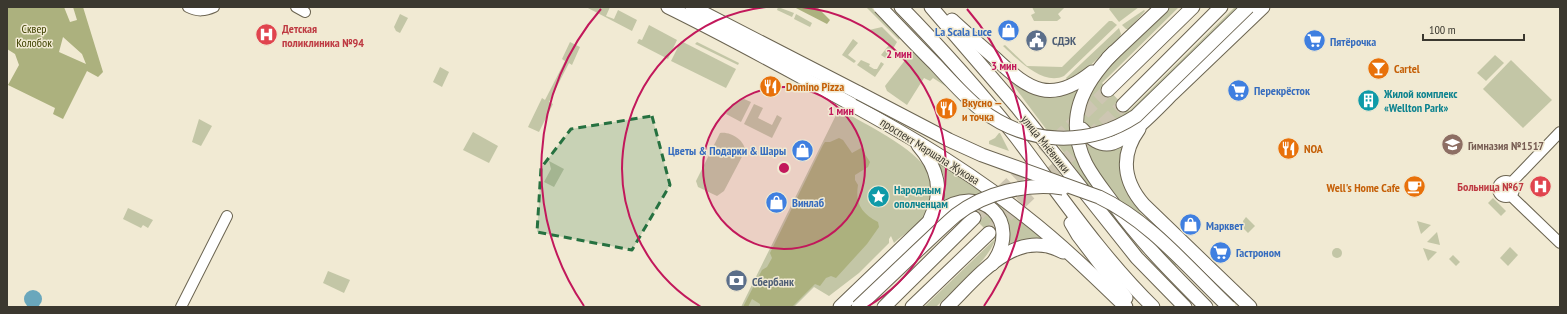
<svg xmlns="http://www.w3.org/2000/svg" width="1567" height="314" font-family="'PT Sans Narrow',sans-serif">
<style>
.green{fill:#c3c6a6}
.forest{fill:#acb17e;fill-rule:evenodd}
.water{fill:#6aa7bc}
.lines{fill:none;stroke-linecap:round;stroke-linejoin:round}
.major-tunnel{stroke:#cdc6b2;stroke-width:13;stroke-dasharray:13 6;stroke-linecap:butt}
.minor-casing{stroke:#6b6451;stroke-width:12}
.major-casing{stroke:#6b6451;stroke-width:15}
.minor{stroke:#fff;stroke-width:10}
.major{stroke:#fff;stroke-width:13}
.major-bridge-casing{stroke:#6b6451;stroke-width:15;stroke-linecap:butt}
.major-bridge{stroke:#fff;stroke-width:13}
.marked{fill:#267140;fill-opacity:0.2;stroke:#267140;stroke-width:3;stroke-dasharray:8 5;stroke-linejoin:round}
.ring{fill:none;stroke:#c2185b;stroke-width:2}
.labels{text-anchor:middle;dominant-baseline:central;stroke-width:3;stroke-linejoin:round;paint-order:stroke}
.park-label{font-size:12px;fill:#404302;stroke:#f1ead3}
.health-label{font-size:12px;font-weight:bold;fill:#be3a42;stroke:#f1ead3;text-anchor:start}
.shop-label{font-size:12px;font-weight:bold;fill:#366cbe;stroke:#f1ead3;text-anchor:start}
.service-label{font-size:12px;font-weight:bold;fill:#4e5e75;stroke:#f1ead3;text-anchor:start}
.food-label{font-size:12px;font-weight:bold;fill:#c56008;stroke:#f1ead3;text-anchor:start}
.culture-label{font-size:12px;font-weight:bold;fill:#0d838f;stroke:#f1ead3;text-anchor:start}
.street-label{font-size:12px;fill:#3b382f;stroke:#f1ead3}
.education-label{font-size:12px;font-weight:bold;fill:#785e54;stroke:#f1ead3;text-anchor:start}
.centre{fill:#c2185b;stroke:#f1ead3;stroke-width:2}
.ring-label{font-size:12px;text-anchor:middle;font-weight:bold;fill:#c2185b;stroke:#f1ead3;stroke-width:3;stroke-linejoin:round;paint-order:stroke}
</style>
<rect width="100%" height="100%" fill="#f1ead3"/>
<g class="green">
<path d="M 586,7 L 610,7 L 606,16 L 614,19 L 618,10 L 637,20 L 632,31 Z"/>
<path d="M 778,7 L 794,13 L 792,17 L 777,10 Z"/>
<path d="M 866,7 L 871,7 L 900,37 L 899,40 Z"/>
<path d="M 1032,7 L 1065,7 L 1058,14 L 1061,18 L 1057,21 L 1034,21 L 1031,15 L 1035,13 Z"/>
<path d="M 1111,7 L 1139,7 L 1119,22 L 1109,9 Z"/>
<path d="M 1169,7 L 1179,7 L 1102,83 L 1129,111 L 1235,7 L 1242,7 L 1145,114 L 1107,141 L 1083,127 L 1081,118 L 1086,97 L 1111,62 Z"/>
<path d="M 1144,10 L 1145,11 L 1129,29 L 1126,29 L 1122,25 Z"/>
<path d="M 400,14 L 408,18 L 400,33 L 396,31 L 394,27 Z"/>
<path d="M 796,14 L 812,23 L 810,27 L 794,19 Z"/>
<path d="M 1109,21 L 1112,21 L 1117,25 L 1064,76 C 1043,86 1018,60 1003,46 L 1005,45 L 1027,66 L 1062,67 Z"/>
<path d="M 649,25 L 677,40 L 668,59 L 637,43 L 639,39 L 642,40 Z"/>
<path d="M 882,27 L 897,42 L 887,59 L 881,55 L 889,45 L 888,42 L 869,30 Z"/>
<path d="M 1119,28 L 1121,34 L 1119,39 L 1082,73 L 1068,81 L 1066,78 Z"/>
<path d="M 853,39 L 858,43 L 848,55 L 856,61 L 854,63 L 842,55 Z"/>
<path d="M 681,41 L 736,69 L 726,88 L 671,61 Z"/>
<path d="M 570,42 L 580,47 L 572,65 L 569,63 L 549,102 L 553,104 L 539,132 L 528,127 L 542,98 L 545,100 L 565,61 L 562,59 Z"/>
<path d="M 697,42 L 739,63 L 738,65 L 695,44 Z"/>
<path d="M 913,50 L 956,93 L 933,78 L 930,81 L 924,78 L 907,105 L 887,91 L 885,86 Z"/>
<path d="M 1495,55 L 1504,63 L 1486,81 L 1477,73 Z"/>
<path d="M 861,60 L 870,64 L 869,66 L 874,69 L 877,69 L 881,62 L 884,64 L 875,77 L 857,65 Z"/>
<path d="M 1511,60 L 1552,100 L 1523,128 L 1483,89 Z"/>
<path d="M 440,67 L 449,72 L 442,87 L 433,82 Z"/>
<path d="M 1010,81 L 1036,94 L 1079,88 L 1073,128 L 1124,227 L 1121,229 Z"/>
<path d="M 744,99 L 751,102 L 741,122 L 726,114 L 732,104 Z"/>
<path d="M 754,104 L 763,108 L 758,118 L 772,125 L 777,115 L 782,118 L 772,138 L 744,124 Z"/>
<path d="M 839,109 C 863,123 916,148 928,172 C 935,186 930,207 922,219 C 914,229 902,235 894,243 L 891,236 L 889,239 L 889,243 L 859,273 L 829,296 L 814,287 L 794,307 L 741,307 Z"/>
<path d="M 199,119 L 212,126 L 201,146 L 192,142 Z"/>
<path d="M 473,132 L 498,146 L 489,163 L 463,150 Z"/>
<path d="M 720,133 C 730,131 745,140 745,151 L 724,191 L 717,196 L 698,187 L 696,181 Z"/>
<path d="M 999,133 L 1000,133 L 1009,151 L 989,144 L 989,141 L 995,138 Z"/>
<path d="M 1082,139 L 1122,145 C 1110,196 1152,224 1184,256 L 1174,267 L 1141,231 L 1090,163 Z"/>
<path d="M 937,159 L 962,175 L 1046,239 L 1025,239 L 1008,244 L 1009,234 L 981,197 L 965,194 L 943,203 L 945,179 Z"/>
<path d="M 549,161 L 564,169 L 554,187 L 544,182 L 551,169 Z"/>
<path d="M 1493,198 L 1506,211 L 1501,216 L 1488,203 Z"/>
<path d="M 970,205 L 992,213 C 994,219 997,225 997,231 C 998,253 951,292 936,307 L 924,307 L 995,239 L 963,207 Z"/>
<path d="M 128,208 L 153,220 L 148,228 L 143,225 L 141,228 L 123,219 Z"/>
<path d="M 1246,217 L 1255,226 L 1248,233 L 1244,229 L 1243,221 Z"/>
<path d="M 1417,221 L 1431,225 L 1421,234 Z"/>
<path d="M 1437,232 L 1440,245 L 1427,242 Z"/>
<path d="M 1510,247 L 1518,255 L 1508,266 L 1500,258 Z"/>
<circle cx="1337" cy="253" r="5"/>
<path d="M 1423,248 L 1437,252 L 1428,261 Z"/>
<path d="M 1453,255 L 1460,262 L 1456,266 L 1449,259 Z"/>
<path d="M 328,271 L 350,280 L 344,293 L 323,283 Z"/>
</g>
<g class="forest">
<path d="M 7,7 L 64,7 L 70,22 L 77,20 L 73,7 L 83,7 L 103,72 L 98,77 L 87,71 L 63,119 L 53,114 L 55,108 L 8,85 L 19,65 L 15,54 L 7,49 ZM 63,37 L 82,54 L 86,64 L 59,52 Z"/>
<path d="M 794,7 L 817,7 L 830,20 L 827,24 Z"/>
<path d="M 839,138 L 843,140 L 852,153 L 861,148 L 870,162 L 868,167 L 855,175 L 855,180 L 858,185 C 855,203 861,213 878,222 L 879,227 L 867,244 L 836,278 L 831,276 L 826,278 L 820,286 L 815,284 L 792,307 L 760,307 L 760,304 L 752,299 L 748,307 L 743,307 L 762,270 L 767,267 L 772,258 L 770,253 L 823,145 L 825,142 L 830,142 Z"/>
</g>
<circle class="water" cx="33" cy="299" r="9"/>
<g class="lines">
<g class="major-tunnel">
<path d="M 974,218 L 1108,90"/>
<path d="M 993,229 L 1123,105"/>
</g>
<defs>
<g id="minor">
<path d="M 188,7 C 198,12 205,11 214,7"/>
<path d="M 296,7 L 305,12"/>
<circle cx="1506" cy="189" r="8"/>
<path d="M 1511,183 L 1560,132"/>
<path d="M 1510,195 L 1560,243"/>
<path d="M 181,307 L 227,216"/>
</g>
<g id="major">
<path d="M 668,7 C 715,30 761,55 807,80 C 883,121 958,162 1025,216 C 1061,244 1094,276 1126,307"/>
<path d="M 692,7 L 859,93"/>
<path d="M 901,7 C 941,48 980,91 1016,137 C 1060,195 1101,256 1153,307"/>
<path d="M 931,7 L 1017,107 L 1137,258 L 1185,307"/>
<path d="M 952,20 C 966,33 981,46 996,59 C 1029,90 1051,105 1092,72"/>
<path d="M 1114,52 C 1082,85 1064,119 1086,164 C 1094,179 1105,192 1115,206 C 1142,243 1174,275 1206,307"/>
<path d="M 1108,58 L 1162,7"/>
<path d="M 1108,90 L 1193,7"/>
<path d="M 1123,105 L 1221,7"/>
<path d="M 1082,129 C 1090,138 1100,147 1113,143 C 1131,137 1158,108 1172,94 C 1202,65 1233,36 1263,7"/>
<path d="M 1139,129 C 1120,155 1123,181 1144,205 L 1250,307"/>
<path d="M 918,145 C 938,168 944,191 930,219"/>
<path d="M 1071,223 L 1078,235 L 1126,298"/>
<path d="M 840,307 L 938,213 C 980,180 1024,221 992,264"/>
<path d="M 884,307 L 974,218"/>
<path d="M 912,307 L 989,233"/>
<path d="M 947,307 C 977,278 1015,226 1063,252"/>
</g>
</defs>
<use href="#minor" class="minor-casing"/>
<use href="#major" class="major-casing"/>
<use href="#minor" class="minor"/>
<use href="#major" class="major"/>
<defs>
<g id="major-bridge">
<path d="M 880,7 C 898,26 916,45 935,64 C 949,79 964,96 980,109 C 1027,145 1087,148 1136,116 L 1248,7"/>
<path d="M 859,93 L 949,140 L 982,155 L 1099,197 C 1150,221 1189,269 1229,307"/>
<path d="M 858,307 C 877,289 896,271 916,252 C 929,240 942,227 956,215 C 986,192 1027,183 1063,188"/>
</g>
</defs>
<use href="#major-bridge" class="major-bridge-casing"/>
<use href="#major-bridge" class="major-bridge"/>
</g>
<path class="marked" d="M 652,116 L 670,185 L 632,250 L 537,232 L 541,168 L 571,129 Z"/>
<circle cx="784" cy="168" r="81" fill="#c2185b" fill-opacity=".12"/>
<g class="ring">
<circle cx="784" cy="168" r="81"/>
<path d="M701 307A162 162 0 0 1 766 7M802 7A162 162 0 0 1 867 307"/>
<path d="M584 306A243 243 0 0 1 601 9M967 9A243 243 0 0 1 984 306"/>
</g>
<defs>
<symbol id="shop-disc" viewBox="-11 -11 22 22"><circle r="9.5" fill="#3f7fe0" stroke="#f1ead3"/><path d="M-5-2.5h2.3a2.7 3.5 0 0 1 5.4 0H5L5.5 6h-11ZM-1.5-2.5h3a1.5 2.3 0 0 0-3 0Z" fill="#fff"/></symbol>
<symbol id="hospital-disc" viewBox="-11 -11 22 22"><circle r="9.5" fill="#e0444e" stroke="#f1ead3"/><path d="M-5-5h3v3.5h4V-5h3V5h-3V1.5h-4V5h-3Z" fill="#fff"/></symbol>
<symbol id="civic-disc" viewBox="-11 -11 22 22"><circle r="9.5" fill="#5c6f8a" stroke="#f1ead3"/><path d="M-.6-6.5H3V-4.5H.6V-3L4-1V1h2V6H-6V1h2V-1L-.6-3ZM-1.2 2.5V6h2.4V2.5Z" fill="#fff"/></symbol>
<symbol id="supermarket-disc" viewBox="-11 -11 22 22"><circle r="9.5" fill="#3f7fe0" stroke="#f1ead3"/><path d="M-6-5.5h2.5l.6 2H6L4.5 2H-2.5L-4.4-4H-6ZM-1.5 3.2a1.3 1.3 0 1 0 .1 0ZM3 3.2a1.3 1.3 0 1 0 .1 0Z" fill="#fff"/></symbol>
<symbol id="bar-disc" viewBox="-11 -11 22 22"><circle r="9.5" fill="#e8710a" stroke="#f1ead3"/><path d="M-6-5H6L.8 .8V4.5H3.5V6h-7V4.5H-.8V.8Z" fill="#fff"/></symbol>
<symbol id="restaurant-disc" viewBox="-11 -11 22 22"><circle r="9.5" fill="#e8710a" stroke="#f1ead3"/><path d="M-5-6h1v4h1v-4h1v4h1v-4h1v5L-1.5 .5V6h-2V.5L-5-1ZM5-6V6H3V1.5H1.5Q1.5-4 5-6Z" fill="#fff"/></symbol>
<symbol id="building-disc" viewBox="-11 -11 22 22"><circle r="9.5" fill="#0f9aa8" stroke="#f1ead3"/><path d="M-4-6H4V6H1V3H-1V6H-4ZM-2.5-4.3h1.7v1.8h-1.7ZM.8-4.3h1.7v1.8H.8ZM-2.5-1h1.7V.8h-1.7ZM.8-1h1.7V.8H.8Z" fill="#fff"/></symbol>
<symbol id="school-disc" viewBox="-11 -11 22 22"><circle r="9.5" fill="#8d6e63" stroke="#f1ead3"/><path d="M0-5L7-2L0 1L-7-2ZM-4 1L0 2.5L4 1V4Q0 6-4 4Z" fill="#fff"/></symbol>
<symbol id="cafe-disc" viewBox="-11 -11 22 22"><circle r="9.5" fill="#e8710a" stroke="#f1ead3"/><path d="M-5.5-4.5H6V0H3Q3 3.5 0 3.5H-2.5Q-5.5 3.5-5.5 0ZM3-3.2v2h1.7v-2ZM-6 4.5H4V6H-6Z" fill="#fff"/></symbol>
<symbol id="sight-disc" viewBox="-11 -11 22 22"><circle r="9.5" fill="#0f9aa8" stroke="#f1ead3"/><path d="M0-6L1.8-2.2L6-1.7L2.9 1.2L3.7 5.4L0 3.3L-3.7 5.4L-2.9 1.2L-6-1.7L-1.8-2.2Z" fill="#fff"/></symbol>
<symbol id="bank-disc" viewBox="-11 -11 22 22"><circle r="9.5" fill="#5c6f8a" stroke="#f1ead3"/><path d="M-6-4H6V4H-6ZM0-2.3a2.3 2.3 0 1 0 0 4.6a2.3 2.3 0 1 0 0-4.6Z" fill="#fff"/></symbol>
</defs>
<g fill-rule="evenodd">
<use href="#shop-disc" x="996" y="18" width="25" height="25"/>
<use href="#hospital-disc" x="254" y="22" width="25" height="25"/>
<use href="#civic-disc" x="1024" y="28" width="25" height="25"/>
<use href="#supermarket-disc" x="1302" y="28" width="25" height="25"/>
<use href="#bar-disc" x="1366" y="56" width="25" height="25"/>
<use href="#restaurant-disc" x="758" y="74" width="25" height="25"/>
<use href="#supermarket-disc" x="1226" y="78" width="25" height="25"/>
<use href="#building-disc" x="1356" y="88" width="25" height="25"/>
<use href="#restaurant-disc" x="934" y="96" width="25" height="25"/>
<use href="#school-disc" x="1440" y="132" width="25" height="25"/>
<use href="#restaurant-disc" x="1276" y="136" width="25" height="25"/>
<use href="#shop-disc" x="790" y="138" width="25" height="25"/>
<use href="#hospital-disc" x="1528" y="174" width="25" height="25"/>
<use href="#cafe-disc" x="1402" y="174" width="25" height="25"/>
<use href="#sight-disc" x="866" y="184" width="25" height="25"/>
<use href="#shop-disc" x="764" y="190" width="25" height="25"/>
<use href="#shop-disc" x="1178" y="212" width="25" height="25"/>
<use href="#supermarket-disc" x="1208" y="240" width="25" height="25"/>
<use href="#bank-disc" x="724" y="268" width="25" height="25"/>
</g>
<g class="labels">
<g class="park-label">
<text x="34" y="28">Сквер<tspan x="34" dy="14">Колобок</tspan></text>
</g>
<g class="health-label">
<text x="282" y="28">Детская<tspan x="282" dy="14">поликлиника №94</tspan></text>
<text x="1524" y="186" text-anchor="end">Больница №67</text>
</g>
<g class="shop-label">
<text x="992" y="31" text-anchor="end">La Scala Luce</text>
<text x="1330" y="41">Пятёрочка</text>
<text x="1254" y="90">Перекрёсток</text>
<text x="786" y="150" text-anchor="end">Цветы &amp; Подарки &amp; Шары</text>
<text x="792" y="202">Винлаб</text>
<text x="1206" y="225">Марквет</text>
<text x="1236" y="252">Гастроном</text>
</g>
<g class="service-label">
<text x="1052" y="40">СДЭК</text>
<text x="752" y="281">Сбербанк</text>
</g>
<g class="food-label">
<text x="1394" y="68">Cartel</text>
<text x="786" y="86">Domino Pizza</text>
<text x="962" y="102">Вкусно —<tspan x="962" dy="14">и точка</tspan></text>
<text x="1304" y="148">NOA</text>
<text x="1400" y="187" text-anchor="end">Well's Home Cafe</text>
</g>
<g class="culture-label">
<text x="1384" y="93">Жилой комплекс<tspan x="1384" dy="14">«Wellton Park»</tspan></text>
<text x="894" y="189">Народным<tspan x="894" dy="14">ополченцам</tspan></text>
</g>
<g class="street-label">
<text transform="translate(1046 144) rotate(51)">улица Мнёвники</text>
<text transform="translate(930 151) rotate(32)">проспект Маршала Жукова</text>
</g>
<g class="education-label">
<text x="1468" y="145">Гимназия №1517</text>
</g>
</g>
<circle cx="784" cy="168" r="6" class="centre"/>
<g class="ring-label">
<text x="899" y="58">2 мин</text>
<text x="1004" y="70">3 мин</text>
<text x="841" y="115">1 мин</text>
</g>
<rect width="1567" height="314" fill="none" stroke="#3b382f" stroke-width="16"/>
<path d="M1423 34v6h101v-6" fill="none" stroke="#3b382f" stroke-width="2"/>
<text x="1429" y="34" font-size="12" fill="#3b382f" stroke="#f1ead3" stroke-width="3" paint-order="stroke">100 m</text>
</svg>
